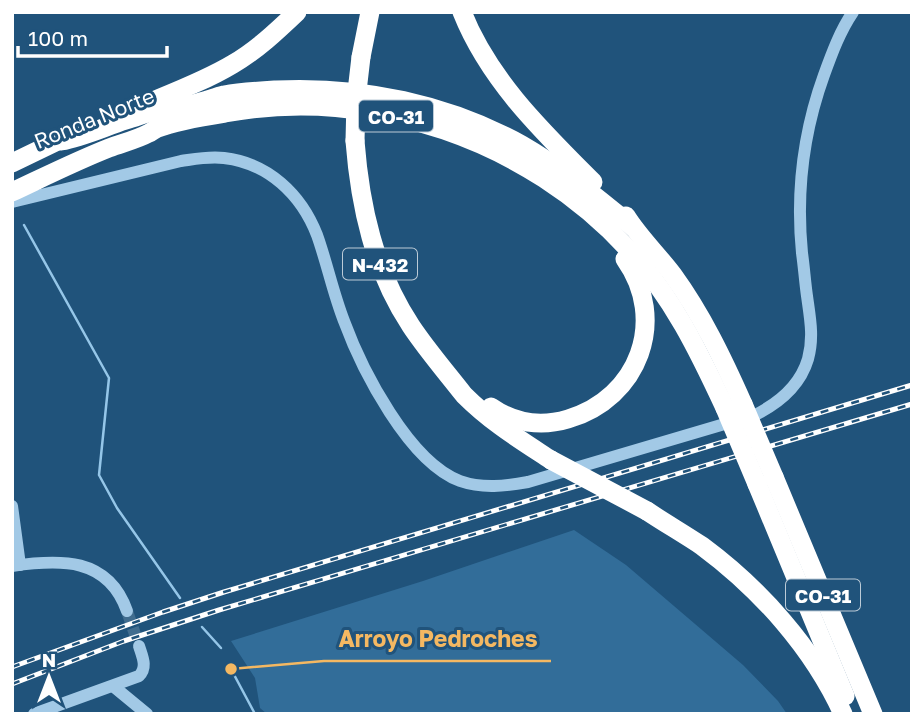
<svg xmlns="http://www.w3.org/2000/svg" width="924" height="726" font-family="'Golos Text',sans-serif">
<style>
.green{fill:#326d99}
.lines{fill:none;stroke-linecap:round;stroke-linejoin:round}
.stream{stroke:#95c6e8;stroke-width:2.5}
.minor-tunnel{stroke:#416d8f;stroke-width:12;stroke-dasharray:12 6;stroke-linecap:butt}
.minor{stroke:#a2c9e6;stroke-width:12}
.highway{stroke:#fff;stroke-width:19}
.rail-casing{stroke:#fff;stroke-width:5}
.rail{stroke:#20537b;stroke-width:2.5;stroke-dasharray:8;stroke-linecap:butt}
.highway-bridge{stroke:#fff;stroke-width:19}
.labels{text-anchor:middle;dominant-baseline:central;stroke-width:6;stroke-linejoin:round;paint-order:stroke}
.shield{fill:#20537b;stroke:#bccbd7;stroke-width:2}
.shield-label{font-size:19px;font-weight:bold;fill:#fff}
.street-label{font-size:21px;fill:#fff;stroke:#20537b}
.leader{fill:none;stroke:#f4b862;stroke-width:2.5}
.callout-dot{fill:#f4b862;stroke:#20537b;stroke-width:2.5}
.callout-label{font-size:23px;text-anchor:middle;font-weight:bold;fill:#f4b862;stroke:#20537b;stroke-width:6;stroke-linejoin:round;paint-order:stroke}
</style>
<rect width="100%" height="100%" fill="#20537b"/>
<path class="green" d="M 574,530 L 626,565 L 743,665 L 778,701 L 787,714 L 267,714 L 260,708 L 255,678 L 231,641 L 423,581 Z"/>
<g class="lines">
<g class="stream">
<path d="M 24,225 L 109,378 L 99,475 L 117,508 L 180,598"/>
<path d="M 202,627 L 221,648"/>
<path d="M 231,669 L 255,714"/>
</g>
<path class="minor-tunnel" d="M 127,611 L 139,646"/>
<g class="minor">
<path d="M 12,202 L 181,161 C 195,159 209,156 224,158 C 268,163 301,194 317,235 C 327,263 333,293 344,321 C 362,370 409,462 460,481 C 483,489 505,486 528,482 L 755,415 C 779,403 800,386 808,359 C 814,337 810,318 807,296 C 805,282 804,267 802,253 C 796,192 803,133 824,75 C 832,53 840,31 853,12"/>
<path d="M 12,506 L 20,565"/>
<path d="M 12,566 C 60,559 108,557 127,611"/>
<path d="M 113,686 L 147,714"/>
<path d="M 34,714 L 139,676 C 148,667 142,656 139,646"/>
</g>
<g class="highway">
<path d="M 462,12 C 489,80 542,131 593,182"/>
<path d="M 361,57 L 370,12"/>
<path d="M 153,101 C 180,90 208,79 233,64 C 257,50 277,31 297,12"/>
<path d="M 61,141 C 83,137 104,127 126,120 C 142,115 160,108 177,105 C 182,104 188,104 193,104 C 203,102 213,98 224,95 C 241,92 259,91 276,90 C 362,86 447,104 522,145 C 562,168 597,198 633,227"/>
<path d="M 355,141 C 360,206 374,270 411,326 C 427,350 446,372 464,395 C 491,422 519,439 551,460"/>
<path d="M 12,163 L 70,135"/>
<path d="M 12,192 C 44,177 76,161 109,148 C 122,143 136,140 149,133 C 152,132 154,129 158,128 C 175,121 206,116 225,113 C 372,86 528,140 629,250 C 672,296 699,352 725,408"/>
<path d="M 626,216 C 639,237 658,255 673,275 C 702,315 723,359 743,404"/>
<path d="M 491,407 C 514,423 541,427 568,419 C 639,398 668,320 625,259"/>
<path d="M 774,477 L 873,714"/>
<path d="M 757,484 L 845,696"/>
<path d="M 647,511 C 665,523 684,534 702,546 C 760,589 813,648 843,714"/>
</g>
<defs>
<g id="rail">
<path d="M 12,667 L 163,612 L 224,592 L 912,385"/>
<path d="M 12,684 L 124,641 L 219,610 L 912,404"/>
</g>
</defs>
<use href="#rail" class="rail-casing"/>
<use href="#rail" class="rail"/>
<g class="highway-bridge">
<path d="M 355,141 L 356,100 L 361,57"/>
<path d="M 743,404 L 774,477"/>
<path d="M 725,408 L 757,484"/>
<path d="M 551,460 L 647,511"/>
</g>
</g>
<g class="labels">
<g class="shield">
<rect x="359" y="100.5" width="74" height="31" rx="5"/>
<rect x="343" y="248.5" width="74" height="31" rx="5"/>
<rect x="786" y="579.5" width="74" height="31" rx="5"/>
</g>
<g class="shield-label">
<text x="396" y="116">CO-31</text>
<text x="380" y="264">N-432</text>
<text x="823" y="595">CO-31</text>
</g>
<g class="street-label">
<text transform="translate(94 118) rotate(-22)">Ronda Norte</text>
</g>
</g>
<path class="leader" d="M231 669L324 661H551"/>
<circle class="callout-dot" cx="231" cy="669" r="7"/>
<g class="callout-label">
<text x="438" y="647">Arroyo Pedroches</text>
</g>
<rect width="924" height="726" fill="none" stroke="#ffffff" stroke-width="28"/>
<g transform="translate(49 677)" stroke="#20537b" stroke-width="5" paint-order="stroke">
<path d="M0-5L12 26L0 18L-12 26Z" fill="#ffffff"/>
<text y="-10" font-size="19" font-weight="bold" text-anchor="middle" fill="#ffffff">N</text>
</g>
<path d="M18 46v10h149v-10" fill="none" stroke="#ffffff" stroke-width="3.5"/>
<text x="28" y="46" font-size="21" fill="#ffffff" stroke="#20537b" stroke-width="5" paint-order="stroke">100 m</text>
</svg>
